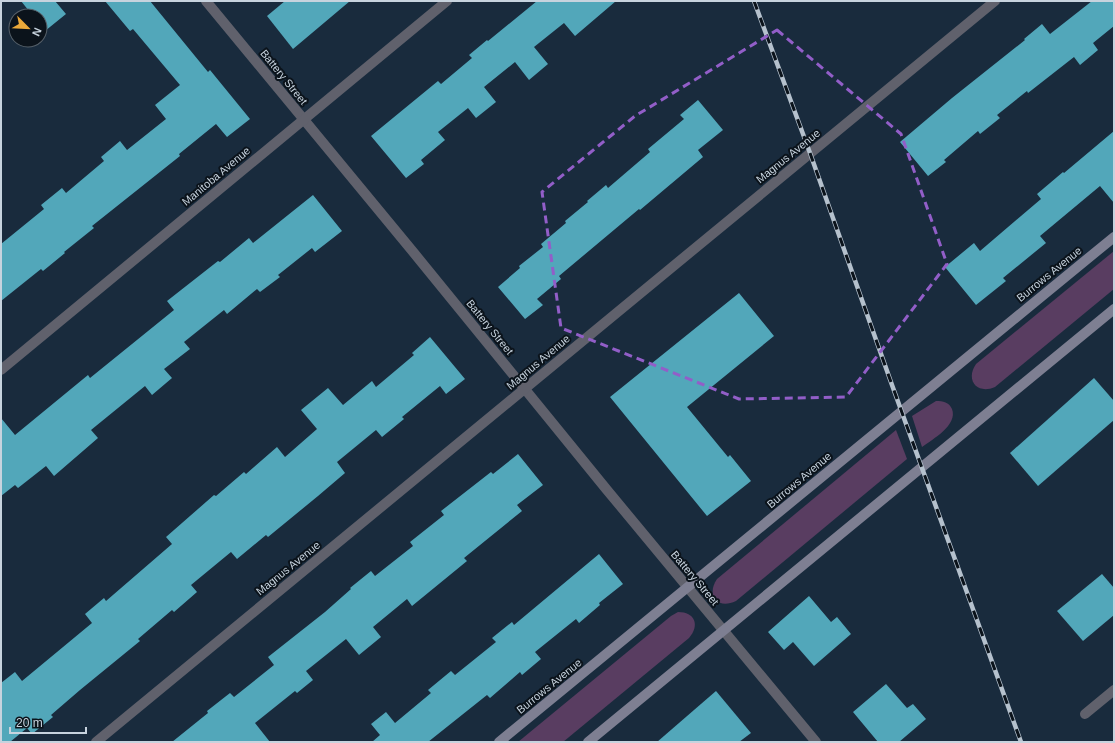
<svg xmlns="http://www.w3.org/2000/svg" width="1115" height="743" font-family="Helvetica,sans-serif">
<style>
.green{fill:#593d61}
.building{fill:#52a7ba}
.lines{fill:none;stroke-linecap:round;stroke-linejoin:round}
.street{stroke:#60616c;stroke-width:10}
.secondary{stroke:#7e7f92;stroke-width:10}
.rail-casing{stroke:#b5c1cd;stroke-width:4.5}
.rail{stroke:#0b131b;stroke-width:3;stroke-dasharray:9;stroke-linecap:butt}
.marked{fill:none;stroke:#925ec8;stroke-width:3;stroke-dasharray:8 5;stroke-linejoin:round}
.labels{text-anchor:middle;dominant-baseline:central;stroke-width:4;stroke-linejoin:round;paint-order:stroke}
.street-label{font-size:11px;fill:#c7d3de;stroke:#0b131b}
</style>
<rect width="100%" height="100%" fill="#192b3d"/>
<g class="green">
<path d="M 1114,251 L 1114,289 L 995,387 C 977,395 965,380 976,364 Z"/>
<path d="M 936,401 C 943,401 949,402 952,409 C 958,425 933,439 922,447 L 912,416 Z"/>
<path d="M 896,430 L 907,459 L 736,601 C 717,610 706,595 717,579 Z"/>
<path d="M 678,612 C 695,612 700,625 689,638 L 563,742 L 518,742 L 671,616 Z"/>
</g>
<g class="building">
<path d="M 21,1 L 55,1 L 66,14 L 45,31 L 40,24 L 40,16 L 33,16 Z"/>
<path d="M 105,1 L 150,1 L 208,72 L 210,70 L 250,119 L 227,137 L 216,124 L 179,154 L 180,156 L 92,226 L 94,228 L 64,252 L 65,253 L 43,271 L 41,269 L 1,301 L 1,244 L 44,209 L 41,205 L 62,188 L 66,193 L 104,161 L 101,157 L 120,141 L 127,150 L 166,119 L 155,105 L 180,85 L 133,29 L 130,31 Z"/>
<path d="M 285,1 L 350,1 L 293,49 L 267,16 Z"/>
<path d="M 537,1 L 616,1 L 575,36 L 564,23 L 534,47 L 548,64 L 529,80 L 515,62 L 484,87 L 496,102 L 476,118 L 468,108 L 438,132 L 445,140 L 421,160 L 424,164 L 406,178 L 371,136 L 438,81 L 441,84 L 472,58 L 469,55 L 487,40 L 488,41 Z"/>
<path d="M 1092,1 L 1114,1 L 1114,26 L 1093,43 L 1098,50 L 1080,65 L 1074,57 L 1028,93 L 1027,91 L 997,115 L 1000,118 L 980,134 L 978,131 L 944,160 L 946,162 L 928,176 L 900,142 L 952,98 L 1025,40 L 1024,39 L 1042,24 L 1050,34 Z"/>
<path d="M 698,100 L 723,130 L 698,150 L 703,157 L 640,210 L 639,209 L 559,276 L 561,279 L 537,299 L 543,305 L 525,319 L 498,287 L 520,268 L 519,266 L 543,247 L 541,244 L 566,223 L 565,221 L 588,202 L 587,201 L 606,185 L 608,188 L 650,152 L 648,149 L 684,119 L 680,115 Z"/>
<path d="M 1114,131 L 1114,203 L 1100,186 L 1040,236 L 1046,243 L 1003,278 L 1006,281 L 976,305 L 945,267 L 974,243 L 980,251 L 1041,199 L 1037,194 L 1063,172 L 1064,173 Z"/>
<path d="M 313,195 L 342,231 L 315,252 L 312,248 L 278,275 L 280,277 L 260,292 L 257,289 L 227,314 L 224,310 L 184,342 L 190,349 L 164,369 L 172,378 L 152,395 L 145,386 L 91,430 L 98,438 L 54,476 L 46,466 L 18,488 L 15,485 L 1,496 L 1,418 L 15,435 L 88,375 L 90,378 L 174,310 L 167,301 L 218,261 L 220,262 L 249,238 L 253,243 Z"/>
<path d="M 739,293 L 774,336 L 687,407 L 728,457 L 730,455 L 751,481 L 707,516 L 610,397 Z"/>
<path d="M 430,337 L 465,379 L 446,394 L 440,386 L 402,417 L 404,419 L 382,437 L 376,430 L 337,462 L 345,473 L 318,496 L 268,537 L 266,535 L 237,559 L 231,552 L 191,585 L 197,592 L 174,612 L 172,610 L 138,639 L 140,641 L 80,690 L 51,715 L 53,717 L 32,734 L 27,728 L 10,742 L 1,742 L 1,683 L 15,672 L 22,681 L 92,623 L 85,614 L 104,598 L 106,601 L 172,544 L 166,537 L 214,495 L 216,496 L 244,472 L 246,474 L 277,447 L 285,457 L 317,429 L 301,410 L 328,388 L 343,405 L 372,381 L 376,387 L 414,355 L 412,353 Z"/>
<path d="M 1094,378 L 1114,401 L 1114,420 L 1038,486 L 1010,453 Z"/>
<path d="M 518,454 L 543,485 L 517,505 L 522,511 L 464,558 L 467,561 L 412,606 L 407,599 L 373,627 L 381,637 L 359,655 L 346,639 L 306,671 L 313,680 L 297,693 L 295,691 L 255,723 L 270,742 L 172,742 L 208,713 L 207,711 L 230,693 L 234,697 L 274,665 L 268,657 L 325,612 L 351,589 L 350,588 L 371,571 L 375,576 L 413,546 L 410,542 L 444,515 L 441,511 L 491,472 L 493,474 Z"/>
<path d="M 599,554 L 623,584 L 599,603 L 600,605 L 579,623 L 576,619 L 535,652 L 541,659 L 522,675 L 520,672 L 490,698 L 487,695 L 428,742 L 372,742 L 380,735 L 371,724 L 386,712 L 395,723 L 431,693 L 428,690 L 451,671 L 455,675 L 496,642 L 492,638 L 512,622 L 514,625 Z"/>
<path d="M 1102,574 L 1114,588 L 1114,615 L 1083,641 L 1057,611 Z"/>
<path d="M 809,596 L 831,622 L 837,617 L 851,634 L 814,666 L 793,642 L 784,650 L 768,632 Z"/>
<path d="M 886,684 L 907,708 L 913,704 L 926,719 L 899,742 L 878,742 L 853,712 Z"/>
<path d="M 716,691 L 751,733 L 739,742 L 657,742 Z"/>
</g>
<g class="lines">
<g class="street">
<path d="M 206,1 L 414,253 L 607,490 L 816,742"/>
<path d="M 1,370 L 447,1"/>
<path d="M 1085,714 L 1114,690"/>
<path d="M 96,742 L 995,1"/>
</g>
<g class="secondary">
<path d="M 499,742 C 705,574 909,405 1114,237"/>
<path d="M 588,742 C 764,598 938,452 1114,309"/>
</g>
<defs>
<path id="rail" d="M 754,1 L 810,153 L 892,385 L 1021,742"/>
</defs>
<use href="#rail" class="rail-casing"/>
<use href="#rail" class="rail"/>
</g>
<path class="marked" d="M 777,30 L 901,134 L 947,264 L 846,397 L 739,399 L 561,328 L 542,192 L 635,116 Z"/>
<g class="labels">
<g class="street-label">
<text transform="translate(284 77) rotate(51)">Battery Street</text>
<text transform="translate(788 156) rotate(-39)">Magnus Avenue</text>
<text transform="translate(216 176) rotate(-40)">Manitoba Avenue</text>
<text transform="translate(1049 274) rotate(-39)">Burrows Avenue</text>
<text transform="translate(490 327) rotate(51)">Battery Street</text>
<text transform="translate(538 362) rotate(-40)">Magnus Avenue</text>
<text transform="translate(799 480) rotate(-40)">Burrows Avenue</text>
<text transform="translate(288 568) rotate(-39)">Magnus Avenue</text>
<text transform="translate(695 578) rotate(50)">Battery Street</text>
<text transform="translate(549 686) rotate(-39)">Burrows Avenue</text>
</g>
</g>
<rect width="1115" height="743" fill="none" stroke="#c7d3de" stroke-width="4"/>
<g transform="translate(28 28) rotate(114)"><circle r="19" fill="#0b131b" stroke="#566069"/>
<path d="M0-3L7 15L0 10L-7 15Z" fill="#eba93a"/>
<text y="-6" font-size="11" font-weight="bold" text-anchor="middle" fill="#c7d3de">N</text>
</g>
<path d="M10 727v6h76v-6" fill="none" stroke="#c7d3de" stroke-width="2"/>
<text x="16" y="727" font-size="12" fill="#c7d3de" stroke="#0b131b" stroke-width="3" paint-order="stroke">20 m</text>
</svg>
